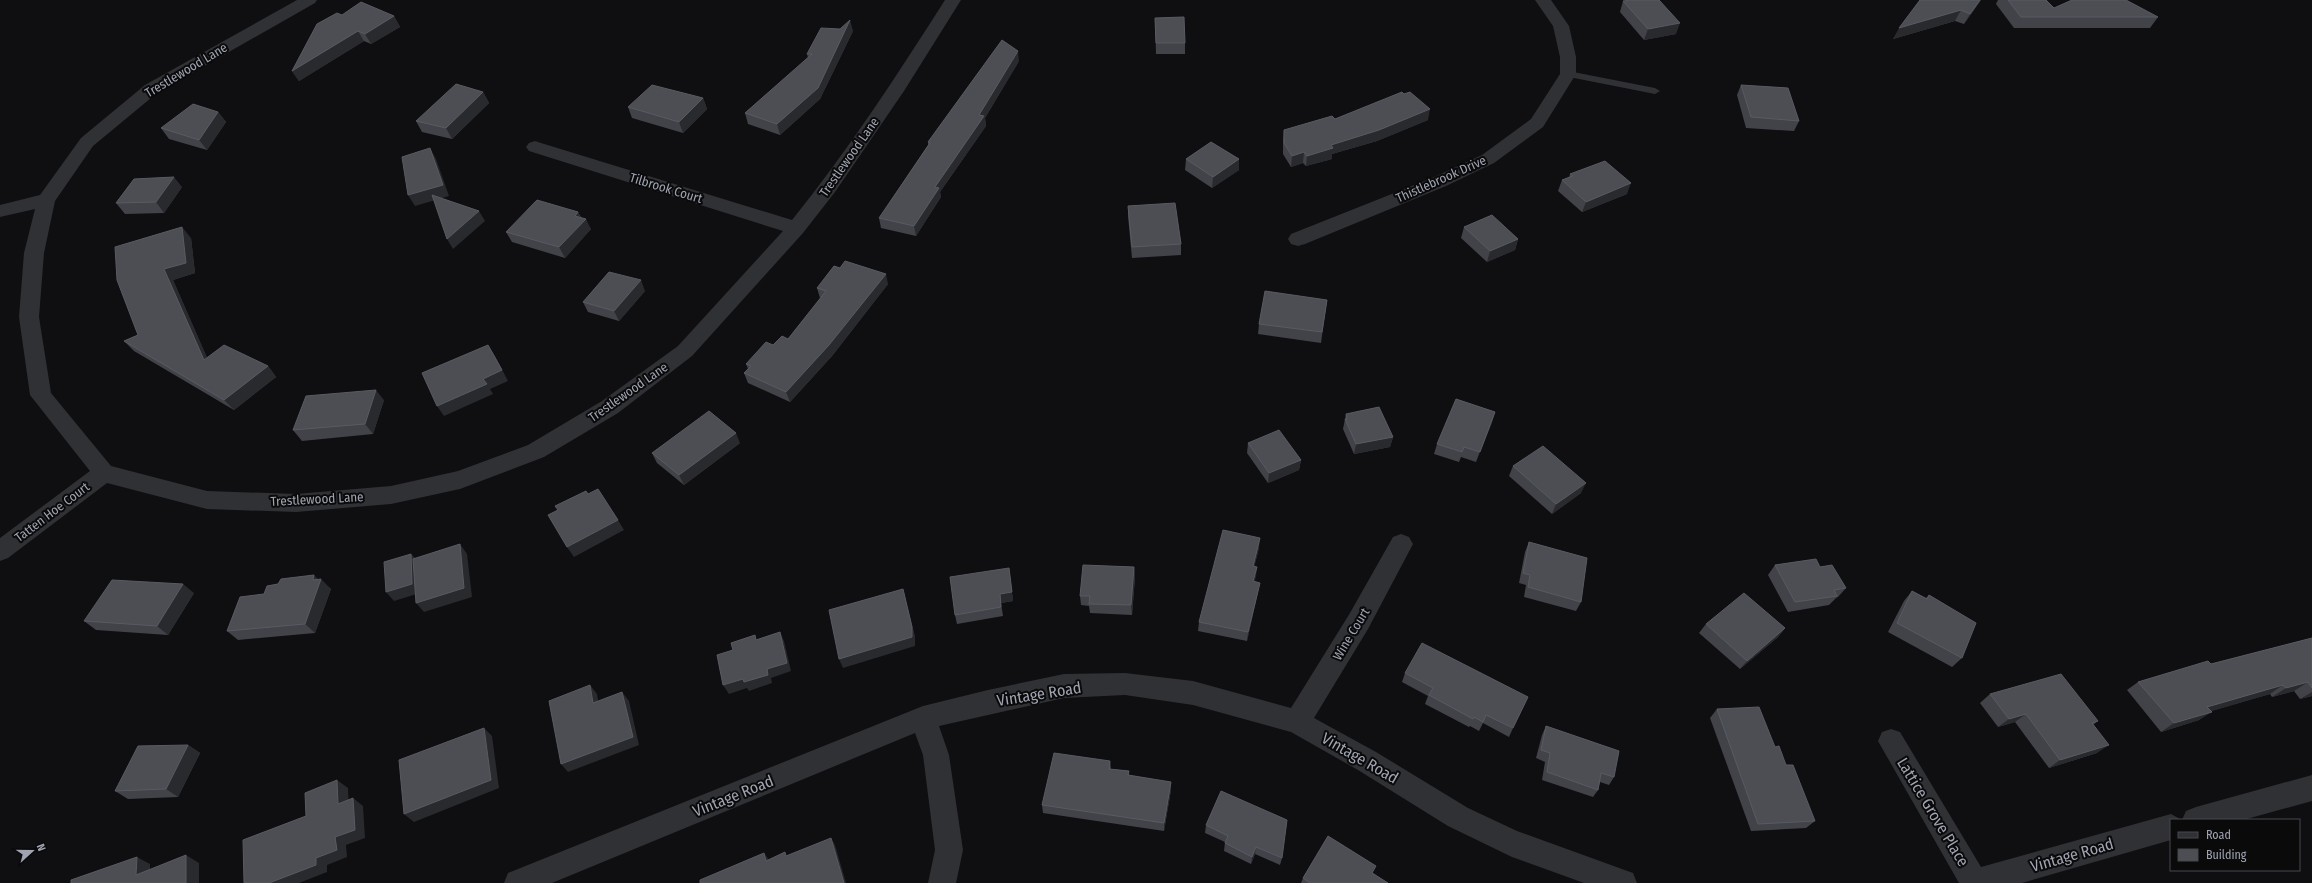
<svg xmlns="http://www.w3.org/2000/svg" width="2312" height="883" font-family="'Fira Sans Condensed',sans-serif">
<style>
.lines{fill:none;stroke-linecap:round;stroke-linejoin:round}
.lane{fill:#303135;fill-rule:evenodd}
.street{fill:#303135;fill-rule:evenodd}
.wall{fill:#424349}
.shaded-wall{fill:#292a2e}
.building{fill:#4c4e54;stroke:#595b63}
.labels{text-anchor:middle;dominant-baseline:central;stroke-width:4;stroke-linejoin:round;paint-order:stroke}
.street-label{font-size:13px;fill:#a0a4b2;stroke:#0a0a0b}
.near-street-label{font-size:16px;fill:#a0a4b2;stroke:#0a0a0b}
</style>
<rect width="100%" height="100%" fill="#0f0f11"/>
<g class="lines">
<path class="lane" d="M 1568,71 L 1655,88 L 1660,91 L 1655,94 L 1564,76 L 1563,74 Z"/>
<g class="street">
<path d="M 297,0 L 317,0 L 315,3 L 157,93 L 93,146 L 55,201 L 44,253 L 39,317 L 51,393 L 111,466 L 207,491 L 296,494 L 391,486 L 458,471 L 528,445 L 602,401 L 678,346 L 783,231 L 529,151 L 526,147 L 529,143 L 535,141 L 541,143 L 792,220 C 848,151 897,75 945,0 L 961,0 L 904,91 L 835,192 L 803,233 L 692,356 L 618,413 L 544,457 L 460,489 L 391,504 L 296,512 L 207,509 L 107,483 L 8,558 L 0,561 L 0,538 L 90,471 L 30,395 L 19,317 L 24,253 L 35,209 L 0,217 L 0,205 L 40,195 L 81,138 L 145,85 Z"/>
<path d="M 1535,0 L 1551,0 L 1569,26 L 1576,57 L 1576,74 L 1543,127 L 1494,163 L 1446,186 L 1305,244 L 1298,246 L 1291,244 L 1288,239 L 1291,234 L 1432,178 L 1482,155 L 1531,119 L 1560,74 L 1560,57 L 1553,26 Z"/>
<path d="M 1401,534 L 1409,537 L 1413,544 L 1368,629 L 1314,718 L 1376,752 L 1468,808 L 1517,831 L 1633,873 L 1637,883 L 1584,883 L 1512,857 L 1448,826 L 1358,770 L 1291,732 L 1193,705 L 1125,695 L 1064,698 L 939,726 L 949,755 L 963,850 L 956,883 L 928,883 L 935,850 L 923,755 L 915,733 L 552,883 L 504,883 L 508,873 L 923,706 L 988,690 L 1064,674 L 1125,673 L 1193,681 L 1291,708 L 1350,613 L 1393,537 Z"/>
<path d="M 1891,729 L 1900,732 L 1981,867 L 2171,814 L 2182,820 L 2171,820 L 2171,840 L 2022,883 L 1959,883 L 1878,741 L 1882,732 Z"/>
<path d="M 2312,775 L 2312,801 L 2243,820 L 2182,820 L 2186,811 L 2196,807 Z"/>
</g>
</g>
<g class="wall">
<path d="M 1920,0 L 1981,0 L 1964,24 L 1955,21 L 1893,39 Z"/>
<path d="M 1998,0 L 2046,0 L 2054,8 L 2158,17 L 2150,28 L 2014,28 L 1996,4 Z"/>
<path d="M 1623,1 L 1676,34 L 1644,40 L 1620,12 Z"/>
<path d="M 342,15 L 394,16 L 400,27 L 371,44 L 364,41 L 299,81 L 292,71 Z"/>
<path d="M 1155,18 L 1185,43 L 1185,54 L 1156,54 Z"/>
<path d="M 853,31 L 820,99 L 780,135 L 748,124 L 745,113 L 808,58 L 807,54 Z"/>
<path d="M 1019,61 L 985,118 L 986,126 L 940,192 L 941,197 L 916,236 L 881,228 L 879,218 L 928,145 L 928,142 Z"/>
<path d="M 1741,85 L 1799,121 L 1794,131 L 1746,128 L 1737,95 Z"/>
<path d="M 483,92 L 489,103 L 452,139 L 422,132 L 416,121 Z"/>
<path d="M 703,98 L 707,109 L 683,133 L 632,118 L 628,107 Z"/>
<path d="M 218,112 L 226,122 L 207,150 L 169,139 L 161,128 Z"/>
<path d="M 1335,119 L 1428,120 L 1377,141 L 1332,154 L 1332,159 L 1306,166 L 1303,163 L 1291,167 L 1283,154 L 1283,141 L 1284,130 Z"/>
<path d="M 1186,159 L 1239,159 L 1239,170 L 1212,188 L 1185,170 Z"/>
<path d="M 1570,174 L 1627,194 L 1582,212 L 1558,191 L 1562,180 L 1569,177 Z"/>
<path d="M 182,187 L 164,213 L 125,214 L 116,203 Z"/>
<path d="M 1128,206 L 1181,244 L 1181,255 L 1132,258 L 1128,216 Z"/>
<path d="M 578,212 L 581,217 L 591,229 L 565,258 L 512,242 L 506,232 Z"/>
<path d="M 1464,227 L 1518,239 L 1515,250 L 1487,262 L 1461,238 Z"/>
<path d="M 191,238 L 195,273 L 173,280 L 207,358 L 268,366 L 276,377 L 234,410 L 134,351 L 124,341 L 138,335 Z"/>
<path d="M 888,284 L 832,356 L 790,402 L 748,383 L 744,373 L 748,369 L 746,364 L 773,345 L 788,339 L 820,299 L 820,298 L 817,288 Z"/>
<path d="M 645,291 L 619,321 L 588,312 L 583,302 Z"/>
<path d="M 1327,300 L 1321,343 L 1258,334 L 1259,324 Z"/>
<path d="M 384,400 L 373,434 L 302,441 L 293,430 Z"/>
<path d="M 1495,412 L 1476,462 L 1461,457 L 1459,462 L 1434,454 L 1437,444 Z"/>
<path d="M 1346,414 L 1393,437 L 1390,447 L 1354,454 L 1343,429 Z"/>
<path d="M 740,443 L 684,485 L 657,463 L 652,453 Z"/>
<path d="M 1248,443 L 1301,460 L 1299,470 L 1268,483 L 1247,453 Z"/>
<path d="M 1513,466 L 1581,493 L 1552,514 L 1509,476 Z"/>
<path d="M 1529,542 L 1581,602 L 1576,611 L 1524,597 L 1526,585 L 1519,583 L 1525,552 Z"/>
<path d="M 1259,548 L 1254,567 L 1257,567 L 1254,582 L 1258,592 L 1247,641 L 1198,631 L 1199,622 Z"/>
<path d="M 1775,565 L 1820,567 L 1846,588 L 1838,597 L 1836,598 L 1829,605 L 1788,612 L 1768,575 Z"/>
<path d="M 1134,567 L 1135,577 L 1132,615 L 1090,613 L 1089,606 L 1081,605 L 1080,596 Z"/>
<path d="M 1009,568 L 1013,601 L 1001,603 L 1003,616 L 957,624 L 955,615 Z"/>
<path d="M 318,579 L 331,589 L 315,633 L 238,640 L 227,631 Z"/>
<path d="M 1912,591 L 1926,598 L 1929,595 L 1962,658 L 1952,667 L 1888,632 L 1904,601 Z"/>
<path d="M 194,593 L 168,635 L 96,630 L 84,621 Z"/>
<path d="M 1706,624 L 1785,628 L 1778,637 L 1740,669 L 1699,633 Z"/>
<path d="M 2312,638 L 2312,696 L 2300,699 L 2294,691 L 2272,697 L 2270,694 L 2211,711 L 2199,720 L 2161,732 L 2127,690 L 2138,682 L 2211,664 Z"/>
<path d="M 1405,673 L 1513,728 L 1509,737 L 1483,723 L 1479,731 L 1470,726 L 1469,727 L 1425,704 L 1428,696 L 1402,682 Z"/>
<path d="M 1990,694 L 2098,721 L 2093,725 L 2097,753 L 2049,768 L 2015,722 L 1998,727 L 1980,703 Z"/>
<path d="M 1717,709 L 1775,747 L 1786,765 L 1815,821 L 1806,828 L 1751,831 L 1710,718 Z"/>
<path d="M 1546,726 L 1614,777 L 1609,785 L 1600,782 L 1598,790 L 1593,797 L 1542,780 L 1545,762 L 1536,758 L 1542,735 Z"/>
<path d="M 188,745 L 200,753 L 178,797 L 128,799 L 115,791 Z"/>
<path d="M 1110,761 L 1111,769 L 1129,771 L 1129,776 L 1171,790 L 1164,831 L 1043,813 L 1042,805 Z"/>
<path d="M 1206,825 L 1282,858 L 1280,865 L 1255,854 L 1251,864 L 1224,851 L 1225,842 L 1205,833 Z"/>
<path d="M 1373,873 L 1388,883 L 1301,883 L 1303,878 Z"/>
</g>
<g class="shaded-wall">
<path d="M 1980,0 L 1981,0 L 1964,24 L 1970,14 Z"/>
<path d="M 1961,10 L 1955,21 L 1893,39 L 1899,28 Z"/>
<path d="M 394,16 L 400,27 L 371,44 L 365,34 Z"/>
<path d="M 850,20 L 853,31 L 820,99 L 780,135 L 777,124 Z"/>
<path d="M 1680,23 L 1676,34 L 1644,40 L 1648,29 Z"/>
<path d="M 358,31 L 364,41 L 299,81 L 292,71 Z"/>
<path d="M 1018,51 L 1019,61 L 985,118 L 986,126 L 940,192 L 941,197 L 916,236 L 914,226 L 935,187 Z"/>
<path d="M 483,92 L 489,103 L 452,139 L 446,128 Z"/>
<path d="M 703,98 L 707,109 L 683,133 L 679,122 Z"/>
<path d="M 1430,109 L 1428,120 L 1377,141 L 1332,154 L 1332,159 L 1306,166 L 1307,156 L 1331,145 Z"/>
<path d="M 218,112 L 226,122 L 207,150 L 199,140 Z"/>
<path d="M 430,148 L 436,159 L 449,196 L 415,206 L 408,195 Z"/>
<path d="M 1304,152 L 1303,163 L 1291,167 L 1292,156 Z"/>
<path d="M 1239,159 L 1239,170 L 1212,188 L 1213,177 Z"/>
<path d="M 174,177 L 182,187 L 164,213 L 156,202 Z"/>
<path d="M 1631,183 L 1627,194 L 1582,212 L 1586,202 Z"/>
<path d="M 479,211 L 485,221 L 453,249 L 447,239 Z"/>
<path d="M 578,212 L 583,222 L 586,219 L 591,229 L 565,258 L 559,247 L 575,216 Z"/>
<path d="M 182,227 L 191,238 L 195,273 L 173,280 L 213,371 L 204,360 L 164,269 Z"/>
<path d="M 1518,239 L 1515,250 L 1487,262 L 1490,251 Z"/>
<path d="M 886,274 L 888,284 L 832,356 L 790,402 L 786,392 Z"/>
<path d="M 641,280 L 645,291 L 619,321 L 614,311 Z"/>
<path d="M 488,345 L 495,356 L 508,381 L 490,389 L 493,394 L 444,416 L 437,406 Z"/>
<path d="M 268,366 L 276,377 L 234,410 L 224,400 Z"/>
<path d="M 376,390 L 384,400 L 373,434 L 365,424 Z"/>
<path d="M 1495,412 L 1492,423 L 1476,462 L 1480,452 Z"/>
<path d="M 736,433 L 740,443 L 684,485 L 679,475 Z"/>
<path d="M 1393,437 L 1390,447 L 1354,454 L 1356,444 Z"/>
<path d="M 1301,460 L 1299,470 L 1268,483 L 1269,473 Z"/>
<path d="M 1586,483 L 1581,493 L 1552,514 L 1556,504 Z"/>
<path d="M 618,520 L 624,530 L 574,557 L 567,547 Z"/>
<path d="M 1260,538 L 1259,548 L 1252,576 L 1253,566 Z"/>
<path d="M 460,544 L 467,554 L 472,597 L 424,612 L 416,603 Z"/>
<path d="M 411,554 L 420,563 L 420,593 L 394,601 L 386,592 Z"/>
<path d="M 1134,567 L 1135,577 L 1132,615 L 1131,605 Z"/>
<path d="M 1257,567 L 1256,577 L 1252,591 L 1253,581 Z"/>
<path d="M 1009,568 L 1013,601 L 1001,603 L 1003,616 L 1000,594 Z"/>
<path d="M 314,575 L 321,582 L 321,579 L 331,589 L 315,633 L 305,624 L 313,580 Z"/>
<path d="M 1260,583 L 1258,592 L 1247,641 L 1248,632 Z"/>
<path d="M 183,584 L 194,593 L 168,635 L 157,626 Z"/>
<path d="M 903,589 L 915,636 L 915,646 L 843,668 L 839,659 Z"/>
<path d="M 1785,628 L 1778,637 L 1740,669 L 1747,661 Z"/>
<path d="M 780,632 L 784,641 L 791,671 L 771,678 L 772,683 L 749,691 L 747,688 L 729,694 L 723,685 L 743,679 L 767,669 Z"/>
<path d="M 2308,682 L 2294,691 L 2272,697 L 2286,688 Z"/>
<path d="M 590,685 L 597,694 L 600,712 L 593,703 Z"/>
<path d="M 2283,685 L 2270,694 L 2195,716 L 2207,707 Z"/>
<path d="M 622,692 L 629,701 L 639,745 L 568,772 L 561,764 Z"/>
<path d="M 2312,692 L 2312,696 L 2300,699 Z"/>
<path d="M 2212,712 L 2199,720 L 2161,732 L 2174,723 Z"/>
<path d="M 2026,714 L 2015,722 L 1998,727 L 2009,719 Z"/>
<path d="M 484,728 L 492,736 L 499,788 L 414,822 L 404,814 Z"/>
<path d="M 188,745 L 200,753 L 178,797 L 166,789 Z"/>
<path d="M 2109,745 L 2097,753 L 2049,768 L 2060,760 Z"/>
<path d="M 337,780 L 348,788 L 349,811 L 338,804 Z"/>
<path d="M 1171,782 L 1171,790 L 1164,831 L 1164,823 Z"/>
<path d="M 353,798 L 363,806 L 365,838 L 346,845 L 347,857 L 327,865 L 327,872 L 299,883 L 269,883 L 316,858 L 335,837 Z"/>
<path d="M 831,838 L 835,845 L 846,883 L 844,883 Z"/>
<path d="M 1256,847 L 1255,854 L 1251,864 L 1252,857 Z"/>
<path d="M 764,853 L 769,860 L 766,861 Z"/>
<path d="M 186,855 L 199,863 L 199,883 L 186,883 Z"/>
<path d="M 137,857 L 150,864 L 150,882 L 136,875 Z"/>
</g>
<g class="building">
<path d="M 1631,0 L 1659,0 L 1680,23 L 1648,29 L 1623,1 Z"/>
<path d="M 1920,0 L 1980,0 L 1970,14 L 1961,10 L 1899,28 Z"/>
<path d="M 2008,0 L 2046,0 L 2054,8 L 2072,0 L 2126,0 L 2158,17 L 2021,17 Z"/>
<path d="M 361,2 L 394,16 L 365,34 L 358,31 L 292,71 L 317,24 L 337,13 L 342,15 Z"/>
<path d="M 1184,17 L 1185,43 L 1156,43 L 1155,18 Z"/>
<path d="M 850,20 L 818,88 L 777,124 L 745,113 L 812,54 L 807,54 L 821,28 L 840,29 Z"/>
<path d="M 1002,40 L 1018,51 L 979,115 L 984,116 L 935,187 L 939,188 L 914,226 L 879,218 L 930,143 L 928,142 Z"/>
<path d="M 456,84 L 483,92 L 446,128 L 416,121 Z"/>
<path d="M 652,85 L 703,98 L 679,122 L 628,107 Z"/>
<path d="M 1741,85 L 1788,88 L 1799,121 L 1751,117 Z"/>
<path d="M 1402,92 L 1404,94 L 1410,92 L 1430,109 L 1379,130 L 1331,145 L 1333,148 L 1307,156 L 1304,152 L 1292,156 L 1284,143 L 1284,130 L 1332,116 L 1335,119 Z"/>
<path d="M 193,104 L 218,112 L 199,140 L 161,128 Z"/>
<path d="M 1211,142 L 1239,159 L 1213,177 L 1186,159 Z"/>
<path d="M 430,148 L 443,185 L 408,195 L 402,157 Z"/>
<path d="M 1605,161 L 1631,183 L 1586,202 L 1562,180 L 1573,176 L 1570,174 Z"/>
<path d="M 174,177 L 156,202 L 116,203 L 134,179 Z"/>
<path d="M 432,195 L 479,211 L 447,239 Z"/>
<path d="M 537,200 L 578,212 L 575,216 L 586,219 L 559,247 L 506,232 Z"/>
<path d="M 1175,203 L 1181,244 L 1132,247 L 1128,206 Z"/>
<path d="M 1492,215 L 1518,239 L 1490,251 L 1464,227 Z"/>
<path d="M 182,227 L 186,263 L 164,269 L 204,360 L 224,345 L 268,366 L 224,400 L 124,341 L 138,335 L 117,280 L 115,247 Z"/>
<path d="M 845,261 L 886,274 L 829,345 L 786,392 L 744,373 L 751,366 L 746,364 L 766,342 L 773,345 L 782,336 L 788,339 L 826,291 L 817,288 L 834,266 L 840,268 Z"/>
<path d="M 609,272 L 641,280 L 614,311 L 583,302 Z"/>
<path d="M 1265,291 L 1327,300 L 1322,332 L 1259,324 Z"/>
<path d="M 488,345 L 502,370 L 483,379 L 487,384 L 437,406 L 422,373 Z"/>
<path d="M 376,390 L 365,424 L 293,430 L 306,396 Z"/>
<path d="M 1456,399 L 1495,412 L 1480,452 L 1464,447 L 1462,452 L 1437,444 Z"/>
<path d="M 1379,407 L 1393,437 L 1356,444 L 1345,419 L 1347,419 L 1346,414 Z"/>
<path d="M 709,411 L 736,433 L 679,475 L 652,453 Z"/>
<path d="M 1279,430 L 1301,460 L 1269,473 L 1248,443 Z"/>
<path d="M 1543,446 L 1586,483 L 1556,504 L 1513,466 Z"/>
<path d="M 598,489 L 618,520 L 567,547 L 548,515 L 558,510 L 555,506 L 586,491 L 588,494 Z"/>
<path d="M 1223,530 L 1260,538 L 1253,566 L 1257,567 L 1253,581 L 1260,583 L 1248,632 L 1199,622 Z"/>
<path d="M 1529,542 L 1587,558 L 1581,602 L 1528,587 L 1530,575 L 1523,573 Z"/>
<path d="M 460,544 L 464,588 L 416,603 L 413,559 Z"/>
<path d="M 411,554 L 412,584 L 386,592 L 384,562 Z"/>
<path d="M 1816,559 L 1820,567 L 1832,565 L 1846,588 L 1834,590 L 1837,596 L 1795,602 L 1775,565 Z"/>
<path d="M 1083,565 L 1134,567 L 1131,605 L 1089,604 L 1090,596 L 1080,596 Z"/>
<path d="M 1009,568 L 1012,592 L 1000,594 L 1001,607 L 955,615 L 950,577 Z"/>
<path d="M 314,575 L 313,580 L 321,579 L 305,624 L 227,631 L 240,597 L 264,594 L 267,586 L 278,584 L 281,579 Z"/>
<path d="M 112,580 L 183,584 L 157,626 L 84,621 Z"/>
<path d="M 903,589 L 912,627 L 912,637 L 839,659 L 829,610 Z"/>
<path d="M 1912,591 L 1927,599 L 1929,595 L 1976,623 L 1962,658 L 1897,623 Z"/>
<path d="M 1744,593 L 1785,628 L 1747,661 L 1706,624 Z"/>
<path d="M 780,632 L 787,663 L 767,669 L 768,675 L 744,682 L 743,679 L 723,685 L 717,655 L 733,650 L 731,643 L 755,635 L 756,640 Z"/>
<path d="M 2312,638 L 2312,688 L 2308,682 L 2286,688 L 2283,685 L 2207,707 L 2212,712 L 2174,723 L 2138,682 L 2208,661 L 2211,664 Z"/>
<path d="M 1422,643 L 1528,697 L 1513,728 L 1486,715 L 1483,722 L 1474,717 L 1473,719 L 1429,695 L 1433,688 L 1405,673 Z"/>
<path d="M 2061,674 L 2098,721 L 2092,723 L 2109,745 L 2060,760 L 2026,714 L 2009,719 L 1990,694 Z"/>
<path d="M 590,685 L 593,703 L 622,692 L 633,737 L 561,764 L 549,701 Z"/>
<path d="M 1759,707 L 1775,747 L 1779,746 L 1786,765 L 1793,765 L 1815,821 L 1758,824 L 1717,709 Z"/>
<path d="M 1546,726 L 1619,751 L 1614,777 L 1601,773 L 1598,790 L 1547,772 L 1550,753 L 1541,750 Z"/>
<path d="M 484,728 L 491,780 L 404,814 L 399,760 Z"/>
<path d="M 188,745 L 166,789 L 115,791 L 138,746 Z"/>
<path d="M 1054,753 L 1110,761 L 1109,769 L 1129,771 L 1128,775 L 1171,782 L 1164,823 L 1042,805 Z"/>
<path d="M 337,780 L 338,804 L 353,798 L 355,830 L 335,837 L 337,850 L 316,858 L 316,865 L 269,883 L 244,883 L 243,840 L 306,816 L 305,793 Z"/>
<path d="M 1221,791 L 1287,820 L 1282,858 L 1256,847 L 1252,857 L 1225,843 L 1228,836 L 1206,825 Z"/>
<path d="M 1328,836 L 1376,866 L 1372,873 L 1388,883 L 1310,883 L 1303,878 Z"/>
<path d="M 831,838 L 844,883 L 700,883 L 700,880 L 764,853 L 766,861 L 785,852 L 786,856 Z"/>
<path d="M 186,855 L 186,883 L 71,883 L 71,880 L 137,857 L 136,875 Z"/>
</g>
<g class="labels">
<g class="street-label">
<text transform="translate(186 70) rotate(-31)">Trestlewood Lane</text>
<text transform="translate(849 157) rotate(-55)">Trestlewood Lane</text>
<text transform="translate(1441 179) rotate(-24)">Thistlebrook Drive</text>
<text transform="translate(666 188) rotate(17)">Tilbrook Court</text>
<text transform="translate(628 392) rotate(-35)">Trestlewood Lane</text>
<text transform="translate(317 499) rotate(-3)">Trestlewood Lane</text>
<text transform="translate(52 512) rotate(-37)">Tatten Hoe Court</text>
<text transform="translate(1351 634) rotate(-59)">Wine Court</text>
</g>
<g class="near-street-label">
<text transform="translate(1039 694) rotate(-9)">Vintage Road</text>
<text transform="translate(1360 758) rotate(30)">Vintage Road</text>
<text transform="translate(733 796) rotate(-22)">Vintage Road</text>
<text transform="translate(1933 812) rotate(59)">Lattice Grove Place</text>
<text transform="translate(2072 855) rotate(-16)">Vintage Road</text>
</g>
</g>
<rect x="2170" y="819" width="130" height="52" fill="#0a0a0b" stroke="#46484e"/>
<rect x="2178" y="832" width="20" height="6" fill="#303135" stroke="#46484e"/>
<text x="2206" y="839" font-size="12" fill="#a0a4b2">Road</text>
<rect x="2178" y="849" width="20" height="12" fill="#4c4e54" stroke="#46484e"/>
<text x="2206" y="859" font-size="12" fill="#a0a4b2">Building</text>
<g transform="translate(32 851) rotate(69)" stroke="#0a0a0b" stroke-width="3" paint-order="stroke">
<path d="M0-3L7 15L0 10L-7 15Z" fill="#a0a4b2"/>
<text y="-6" font-size="11" font-weight="bold" text-anchor="middle" fill="#a0a4b2">N</text>
</g>
</svg>
